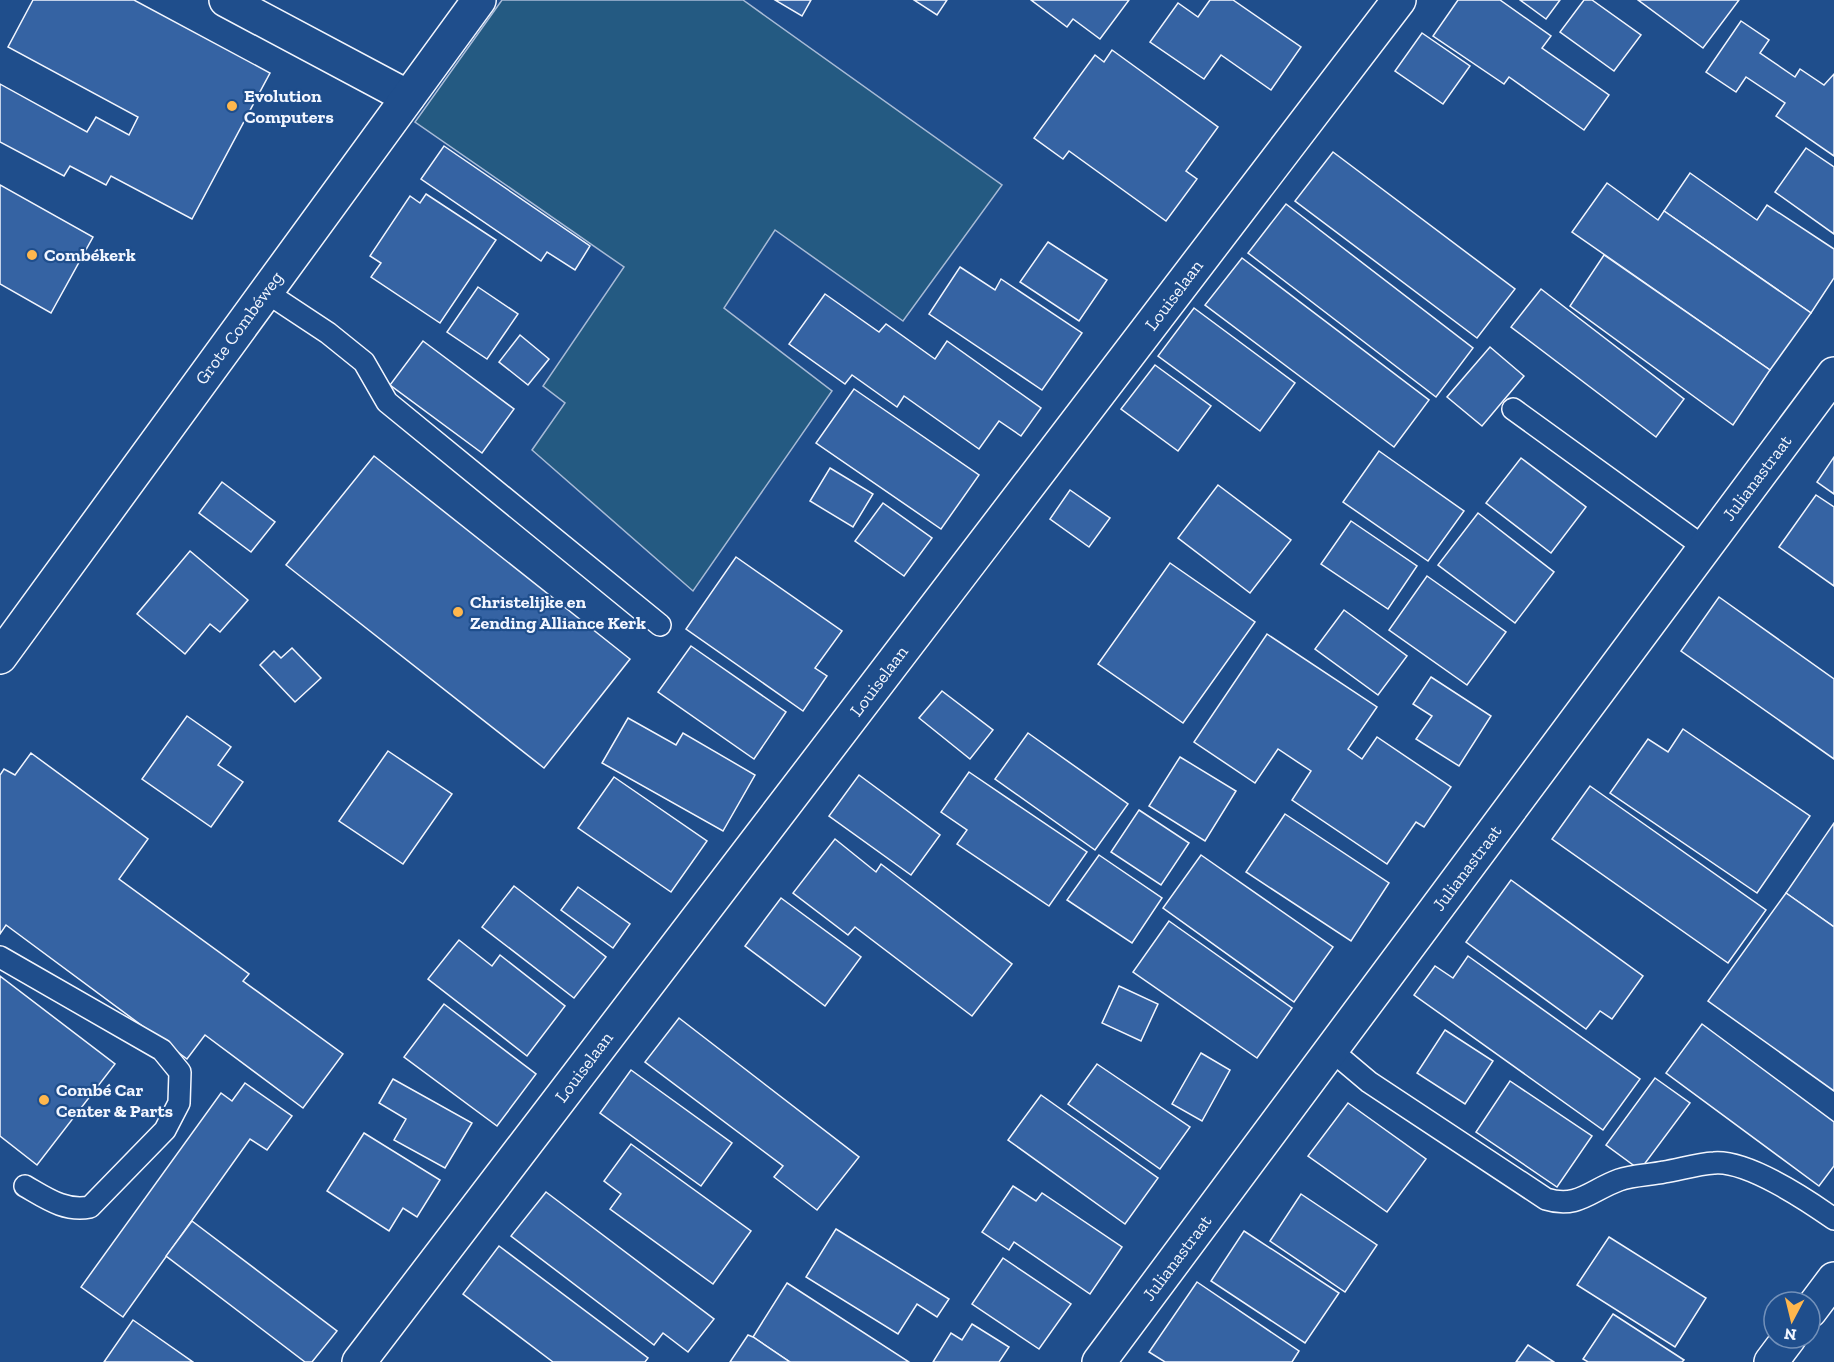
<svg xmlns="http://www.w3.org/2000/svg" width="1834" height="1362" font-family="'Zilla Slab',serif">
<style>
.green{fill:#245a82;stroke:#a8bbd7;stroke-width:1.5}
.building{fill:#3563a3;stroke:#f2f6ff;stroke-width:1.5}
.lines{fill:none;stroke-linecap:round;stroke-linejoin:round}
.lane-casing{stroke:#f2f6ff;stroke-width:24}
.street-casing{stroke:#f2f6ff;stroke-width:36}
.secondary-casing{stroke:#f2f6ff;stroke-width:36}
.lane{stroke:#1f4e8c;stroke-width:21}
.street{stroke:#1f4e8c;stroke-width:33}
.secondary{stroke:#1f4e8c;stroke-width:33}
.poi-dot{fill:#ffb74d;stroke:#1f4e8c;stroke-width:2}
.labels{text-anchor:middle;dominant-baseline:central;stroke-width:4.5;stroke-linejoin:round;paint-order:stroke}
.poi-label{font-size:18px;font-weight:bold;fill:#f2f6ff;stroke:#1f4e8c;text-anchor:start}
.street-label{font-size:18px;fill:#f2f6ff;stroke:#1f4e8c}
</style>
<rect width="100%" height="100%" fill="#1f4e8c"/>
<path class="green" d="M 502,0 L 743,0 L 1002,185 L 903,321 L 775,230 L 724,308 L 832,391 L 693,591 L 532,450 L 565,403 L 543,386 L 624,267 L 415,122 Z"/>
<g class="building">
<path d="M 33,0 L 134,0 L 270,73 L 192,219 L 111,176 L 106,185 L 70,166 L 64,176 L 0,142 L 0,84 L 87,132 L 96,117 L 129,135 L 138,117 L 8,47 Z"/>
<path d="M 775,0 L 811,0 L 802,16 Z"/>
<path d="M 914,0 L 947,0 L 937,15 Z"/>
<path d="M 1031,0 L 1129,0 L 1100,39 L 1073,19 L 1067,27 Z"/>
<path d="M 1210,0 L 1233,0 L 1301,47 L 1271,90 L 1221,55 L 1204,79 L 1150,42 L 1178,3 L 1198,17 Z"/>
<path d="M 1458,0 L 1500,0 L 1551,36 L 1542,48 L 1609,95 L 1584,130 L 1509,77 L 1504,84 L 1433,36 Z"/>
<path d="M 1520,0 L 1560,0 L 1546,19 Z"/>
<path d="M 1584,0 L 1592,0 L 1641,35 L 1614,71 L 1560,32 Z"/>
<path d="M 1638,0 L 1739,0 L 1703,48 Z"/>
<path d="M 1741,21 L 1769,40 L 1760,53 L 1795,77 L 1800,69 L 1824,85 L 1834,74 L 1834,156 L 1776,116 L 1785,103 L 1746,77 L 1736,92 L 1706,72 Z"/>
<path d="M 1422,33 L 1470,66 L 1443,104 L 1395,71 Z"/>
<path d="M 1112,50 L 1218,127 L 1186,171 L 1197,179 L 1166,221 L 1069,151 L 1063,159 L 1034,138 L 1095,55 L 1104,62 Z"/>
<path d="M 444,146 L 590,246 L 575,270 L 547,252 L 541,261 L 421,179 Z"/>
<path d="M 1806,148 L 1834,167 L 1834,234 L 1775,192 Z"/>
<path d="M 1333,152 L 1515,289 L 1477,338 L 1295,201 Z"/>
<path d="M 1690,173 L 1757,220 L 1767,205 L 1834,249 L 1834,278 L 1811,313 L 1664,211 Z"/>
<path d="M 1607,183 L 1658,220 L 1664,211 L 1811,313 L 1770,370 L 1572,232 Z"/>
<path d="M 0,185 L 93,237 L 51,313 L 0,284 Z"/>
<path d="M 426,194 L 496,240 L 440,323 L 371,277 L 381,263 L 370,256 L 410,196 L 420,203 Z"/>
<path d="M 1286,204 L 1473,348 L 1436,397 L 1248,253 Z"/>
<path d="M 1048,242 L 1107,280 L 1079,321 L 1020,282 Z"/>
<path d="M 1604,255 L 1770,370 L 1733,425 L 1570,306 Z"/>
<path d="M 1242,258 L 1429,400 L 1394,447 L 1205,305 Z"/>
<path d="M 960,267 L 995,290 L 1001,279 L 1082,333 L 1042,390 L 929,314 Z"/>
<path d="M 478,287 L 518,314 L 487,359 L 447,332 Z"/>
<path d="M 1541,289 L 1684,399 L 1656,437 L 1511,327 Z"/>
<path d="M 825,294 L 879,332 L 886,324 L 935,359 L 947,341 L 1041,408 L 1021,436 L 999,421 L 979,449 L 904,396 L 897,407 L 852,375 L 845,384 L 789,344 Z"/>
<path d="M 1194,308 L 1295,383 L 1260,431 L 1158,356 Z"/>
<path d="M 520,335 L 549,359 L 528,385 L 499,362 Z"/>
<path d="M 423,341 L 514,409 L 482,453 L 390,385 Z"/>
<path d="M 1490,347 L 1524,376 L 1482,426 L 1447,397 Z"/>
<path d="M 1155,365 L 1211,406 L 1178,451 L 1121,409 Z"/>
<path d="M 854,389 L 979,475 L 941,529 L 816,443 Z"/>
<path d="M 1379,451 L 1464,511 L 1428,561 L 1343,502 Z"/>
<path d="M 374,456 L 630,659 L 544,768 L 286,565 Z"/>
<path d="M 1834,457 L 1834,494 L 1817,482 Z"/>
<path d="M 1521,458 L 1586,507 L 1551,553 L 1486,503 Z"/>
<path d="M 830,468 L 873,494 L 853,527 L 810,501 Z"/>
<path d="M 222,482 L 275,522 L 251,552 L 199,513 Z"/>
<path d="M 1218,485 L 1291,540 L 1250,593 L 1178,538 Z"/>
<path d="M 1070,490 L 1110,518 L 1089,547 L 1050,519 Z"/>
<path d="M 1816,495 L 1834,507 L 1834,586 L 1779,547 Z"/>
<path d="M 883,503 L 932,538 L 904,576 L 855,541 Z"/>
<path d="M 1478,513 L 1554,572 L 1515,623 L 1438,565 Z"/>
<path d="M 1351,521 L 1417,566 L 1388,609 L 1321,564 Z"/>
<path d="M 190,551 L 248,600 L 220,632 L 210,624 L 185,654 L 137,614 Z"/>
<path d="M 736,557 L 842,631 L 815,668 L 827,676 L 803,711 L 686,629 Z"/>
<path d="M 1170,563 L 1255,622 L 1183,723 L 1098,664 Z"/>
<path d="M 1427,576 L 1506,632 L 1467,685 L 1389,630 Z"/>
<path d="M 1719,597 L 1834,679 L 1834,759 L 1681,651 Z"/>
<path d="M 1344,610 L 1407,656 L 1378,695 L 1315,649 Z"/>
<path d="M 1267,634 L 1377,707 L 1348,749 L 1362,759 L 1377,737 L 1451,787 L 1424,827 L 1416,822 L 1387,864 L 1292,800 L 1311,771 L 1278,749 L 1255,783 L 1194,742 Z"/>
<path d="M 691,646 L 786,712 L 754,759 L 658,692 Z"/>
<path d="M 292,648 L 321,678 L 295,702 L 260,665 L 274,651 L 281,658 Z"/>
<path d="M 1431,677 L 1491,716 L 1459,766 L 1416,739 L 1432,716 L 1413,704 Z"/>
<path d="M 942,691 L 993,730 L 970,759 L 919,718 Z"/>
<path d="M 187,716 L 231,747 L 218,765 L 243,782 L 211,827 L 142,779 Z"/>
<path d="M 628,718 L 676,745 L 683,733 L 755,775 L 723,831 L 602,763 Z"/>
<path d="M 1683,729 L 1810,816 L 1757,893 L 1610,793 L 1648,739 L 1668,752 Z"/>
<path d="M 1028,733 L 1128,804 L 1095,850 L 995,779 Z"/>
<path d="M 388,751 L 452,794 L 403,864 L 339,821 Z"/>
<path d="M 31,753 L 148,839 L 119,879 L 249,974 L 243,981 L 343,1054 L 303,1108 L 205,1035 L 187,1059 L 6,925 L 0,934 L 0,775 L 4,769 L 15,775 Z"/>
<path d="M 1180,757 L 1236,791 L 1205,841 L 1149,806 Z"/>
<path d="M 969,772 L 1087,852 L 1049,906 L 957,844 L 967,830 L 941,812 Z"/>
<path d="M 859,775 L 940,835 L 911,875 L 829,816 Z"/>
<path d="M 614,777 L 707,841 L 671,892 L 578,828 Z"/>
<path d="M 1590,786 L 1766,910 L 1728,963 L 1552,839 Z"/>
<path d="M 1139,810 L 1189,843 L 1161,885 L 1111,852 Z"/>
<path d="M 1285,814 L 1389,883 L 1351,941 L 1246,872 Z"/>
<path d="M 1834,823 L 1834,927 L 1786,893 Z"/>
<path d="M 835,839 L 876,872 L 881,864 L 1012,964 L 972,1016 L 855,927 L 848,935 L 793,893 Z"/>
<path d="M 1099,855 L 1162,898 L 1132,943 L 1067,900 Z"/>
<path d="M 1201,855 L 1333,947 L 1294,1002 L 1163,908 Z"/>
<path d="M 1511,880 L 1643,976 L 1612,1019 L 1600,1011 L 1586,1029 L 1466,942 Z"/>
<path d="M 514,886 L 606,957 L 574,998 L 482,927 Z"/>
<path d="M 578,887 L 630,924 L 613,948 L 561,910 Z"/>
<path d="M 1786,893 L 1834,927 L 1834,1091 L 1708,1001 Z"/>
<path d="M 781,898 L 861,957 L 825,1006 L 745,946 Z"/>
<path d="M 1169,921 L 1292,1008 L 1257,1058 L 1133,972 Z"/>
<path d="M 459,940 L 492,966 L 500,955 L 565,1006 L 527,1056 L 428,979 Z"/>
<path d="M 1468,956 L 1640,1079 L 1603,1130 L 1414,995 L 1435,966 L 1453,978 Z"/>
<path d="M 0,976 L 115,1064 L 37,1165 L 0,1136 Z"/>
<path d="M 1119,986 L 1158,1004 L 1141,1041 L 1102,1023 Z"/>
<path d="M 444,1004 L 536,1074 L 497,1126 L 404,1057 Z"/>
<path d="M 679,1018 L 859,1157 L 817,1210 L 774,1177 L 783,1166 L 645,1062 Z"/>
<path d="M 1702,1024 L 1834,1122 L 1834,1166 L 1819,1186 L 1666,1073 Z"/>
<path d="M 1445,1030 L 1493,1061 L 1465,1104 L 1417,1073 Z"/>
<path d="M 1201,1053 L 1230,1070 L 1202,1121 L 1172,1104 Z"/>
<path d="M 1097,1064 L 1190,1127 L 1160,1169 L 1068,1104 Z"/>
<path d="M 631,1070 L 732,1143 L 701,1186 L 600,1113 Z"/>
<path d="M 1655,1078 L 1690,1103 L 1640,1170 L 1606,1145 Z"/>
<path d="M 393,1079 L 472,1123 L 445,1168 L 394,1140 L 406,1119 L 379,1103 Z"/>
<path d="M 1510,1081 L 1592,1136 L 1557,1187 L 1476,1132 Z"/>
<path d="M 245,1083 L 292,1116 L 267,1150 L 250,1139 L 123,1317 L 81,1287 L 221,1093 L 232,1101 Z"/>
<path d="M 1041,1095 L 1158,1178 L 1125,1224 L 1008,1140 Z"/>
<path d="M 1348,1103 L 1426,1159 L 1387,1212 L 1308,1156 Z"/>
<path d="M 364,1133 L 440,1180 L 417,1217 L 403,1208 L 389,1231 L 327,1191 Z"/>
<path d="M 631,1144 L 751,1231 L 713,1284 L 610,1209 L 621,1194 L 604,1181 Z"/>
<path d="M 1013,1186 L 1036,1201 L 1042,1193 L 1122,1247 L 1090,1294 L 1014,1242 L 1009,1250 L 982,1232 Z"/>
<path d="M 546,1192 L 714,1319 L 688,1352 L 663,1333 L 654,1345 L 511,1236 Z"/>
<path d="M 1301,1194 L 1377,1245 L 1345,1292 L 1270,1241 Z"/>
<path d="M 192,1221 L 337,1331 L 312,1362 L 305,1362 L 166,1256 Z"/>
<path d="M 836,1229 L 949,1299 L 937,1317 L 917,1304 L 898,1334 L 806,1277 Z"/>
<path d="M 1244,1231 L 1339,1293 L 1305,1343 L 1211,1281 Z"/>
<path d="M 1609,1237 L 1706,1298 L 1675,1347 L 1577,1285 Z"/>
<path d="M 499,1246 L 648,1358 L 645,1362 L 553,1362 L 463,1294 Z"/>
<path d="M 1003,1258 L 1071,1304 L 1039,1349 L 972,1304 Z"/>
<path d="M 1197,1282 L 1299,1351 L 1292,1362 L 1165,1362 L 1149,1352 Z"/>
<path d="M 787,1283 L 909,1362 L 790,1362 L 753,1337 Z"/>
<path d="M 1613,1314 L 1684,1360 L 1682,1362 L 1588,1362 L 1583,1359 Z"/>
<path d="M 133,1320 L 193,1362 L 104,1362 Z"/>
<path d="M 972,1324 L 1009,1347 L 999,1362 L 933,1362 L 951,1333 L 962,1340 Z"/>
<path d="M 748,1335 L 753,1337 L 790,1362 L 730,1362 Z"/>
<path d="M 1528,1345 L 1554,1362 L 1516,1362 Z"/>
</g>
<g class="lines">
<defs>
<g id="lane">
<path d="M 266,292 L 328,333 L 364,362 L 387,402 L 660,625"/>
<path d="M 1513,409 L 1705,548"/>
<path d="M 0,957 L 162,1050 L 180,1072 L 179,1103 L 165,1130 L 90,1207 C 65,1212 46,1198 25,1186"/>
<path d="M 1331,1050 L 1369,1082 L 1546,1199 C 1578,1209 1591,1190 1619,1180 C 1633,1175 1650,1175 1664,1172 C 1681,1169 1698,1164 1714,1163 C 1747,1160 1807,1200 1834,1219"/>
</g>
<g id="street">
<path d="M 226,0 L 408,97"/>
<path d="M 1810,1311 L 1834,1279"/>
<path d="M 359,1362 L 1399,0"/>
<path d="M 1099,1362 L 1834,374"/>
<path d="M 1771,1362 L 1789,1338"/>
</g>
<path id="secondary" d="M 0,657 L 479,0"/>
</defs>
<use href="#lane" class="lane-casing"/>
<use href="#street" class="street-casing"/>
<use href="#secondary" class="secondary-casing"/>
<use href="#lane" class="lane"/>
<use href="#street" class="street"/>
<use href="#secondary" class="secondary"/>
</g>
<g class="poi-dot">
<circle cx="232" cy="106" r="6"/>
<circle cx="32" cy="255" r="6"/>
<circle cx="458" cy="612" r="6"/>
<circle cx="44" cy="1100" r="6"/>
</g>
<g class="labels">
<g class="poi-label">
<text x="244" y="96">Evolution<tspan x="244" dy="21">Computers</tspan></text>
<text x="44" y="255">Combékerk</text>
<text x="470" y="602">Christelijke en<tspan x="470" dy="21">Zending Alliance Kerk</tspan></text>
<text x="56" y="1090">Combé Car<tspan x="56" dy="21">Center &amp; Parts</tspan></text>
</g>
<g class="street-label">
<text transform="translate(1174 295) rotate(-53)">Louiselaan</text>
<text transform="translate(239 328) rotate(-54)">Grote Combéweg</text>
<text transform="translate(1757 478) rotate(-53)">Julianastraat</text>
<text transform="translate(879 681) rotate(-53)">Louiselaan</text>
<text transform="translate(1467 868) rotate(-53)">Julianastraat</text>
<text transform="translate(584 1067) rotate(-53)">Louiselaan</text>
<text transform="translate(1177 1258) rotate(-53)">Julianastraat</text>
</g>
</g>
<g transform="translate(1792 1320) rotate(187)"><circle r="28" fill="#1f4e8c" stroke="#7391ba" stroke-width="1.5"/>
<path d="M0-4.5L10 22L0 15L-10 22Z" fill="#ffb74d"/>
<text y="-9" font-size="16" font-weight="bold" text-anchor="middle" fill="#f2f6ff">N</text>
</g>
</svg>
